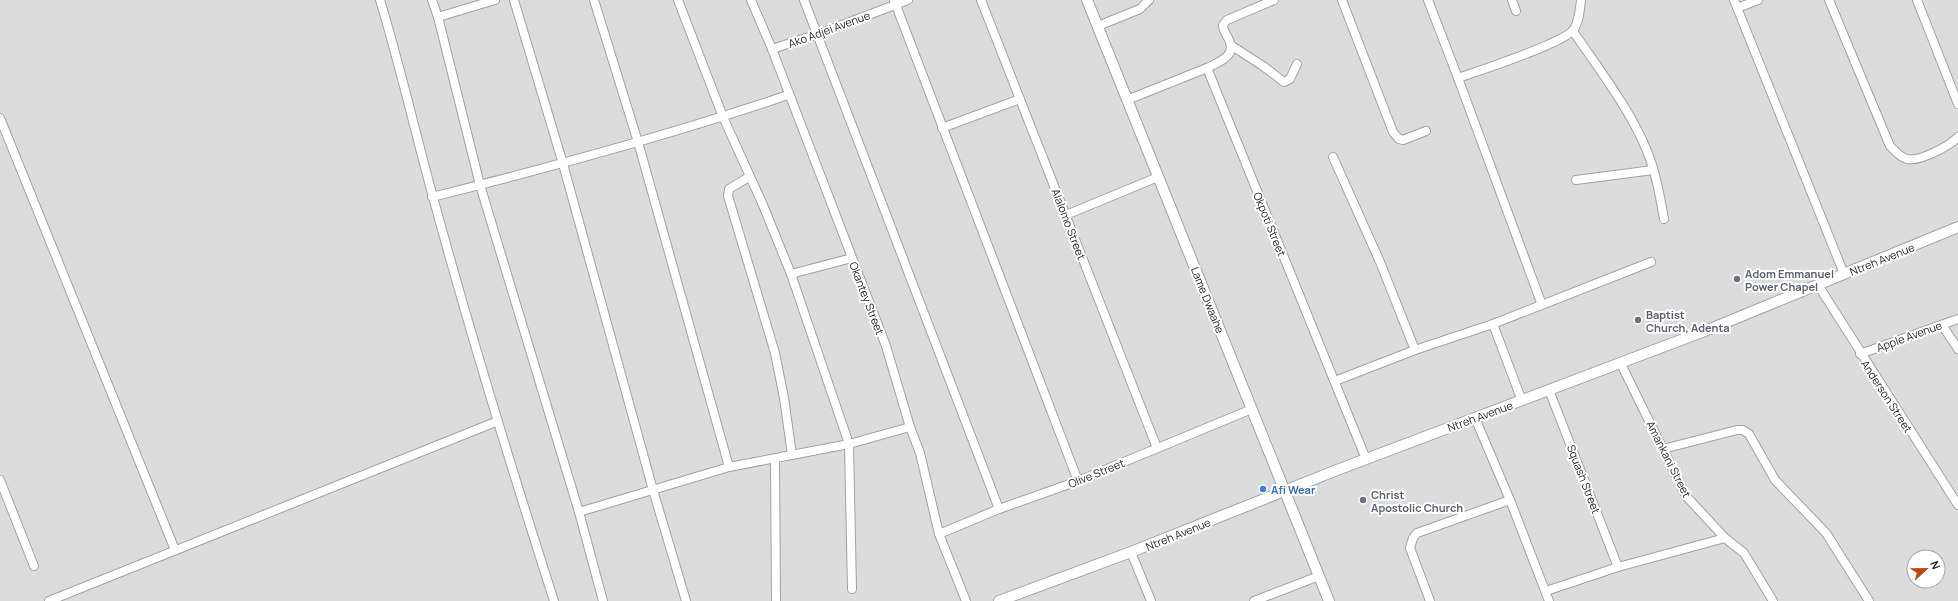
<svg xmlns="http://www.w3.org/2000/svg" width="1958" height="601" font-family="Manrope,sans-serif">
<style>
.residential{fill:#dcdcdc;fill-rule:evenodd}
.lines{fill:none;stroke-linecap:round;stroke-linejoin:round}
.minor-casing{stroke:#a2a2a2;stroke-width:10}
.tertiary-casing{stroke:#a2a2a2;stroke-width:12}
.minor{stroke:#fff;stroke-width:8}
.tertiary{stroke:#fff;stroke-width:10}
.worship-dot{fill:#6b7280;stroke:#fff;stroke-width:1.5}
.shop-dot{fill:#3f7fe0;stroke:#fff;stroke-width:1.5}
.labels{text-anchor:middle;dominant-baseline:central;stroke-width:4;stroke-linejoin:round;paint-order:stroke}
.street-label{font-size:11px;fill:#1e1e1e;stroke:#fff}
.worship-label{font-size:11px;font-weight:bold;fill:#5b616d;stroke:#fff;text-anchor:start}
.shop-label{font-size:11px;font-weight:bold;fill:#366cbe;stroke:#fff;text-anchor:start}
</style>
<rect width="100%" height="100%" fill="#eeeee6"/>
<path class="residential" d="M 0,0 L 1958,0 L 1958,601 L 0,601 ZM 1914,557 L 1938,557 L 1938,581 L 1914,581 Z"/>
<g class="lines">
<defs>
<g id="minor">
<path d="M 380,0 C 400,65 415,132 433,197 C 470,333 511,467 554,601"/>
<path d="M 432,0 L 438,17 L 480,185 L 579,512 L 603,601"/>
<path d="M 514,0 L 563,164 L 653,490 L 686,601"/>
<path d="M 594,0 L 638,142 L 729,467"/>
<path d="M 678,0 L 723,117 L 763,205 L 791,274 L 849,444 L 852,589"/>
<path d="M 751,0 L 772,49 L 886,346 L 910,427 L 920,453 L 939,534 L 966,601"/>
<path d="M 804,0 L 999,509"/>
<path d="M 894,0 L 1078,481"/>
<path d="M 981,0 L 1157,448"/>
<path d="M 1342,0 L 1393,132 L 1399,139 L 1403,140 L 1426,131"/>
<path d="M 1428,0 L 1458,78 L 1542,305"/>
<path d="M 1512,0 L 1516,11"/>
<path d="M 1734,0 L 1844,274"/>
<path d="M 1829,0 L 1890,146 C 1895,151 1900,157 1907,159 C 1920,162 1949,146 1958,137"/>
<path d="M 1917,0 L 1958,104"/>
<path d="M 1737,8 L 1758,0"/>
<path d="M 438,17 L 495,0"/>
<path d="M 1098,26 L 1140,9 L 1149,0"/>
<path d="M 1573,31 C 1598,68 1630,109 1647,151 C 1656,173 1660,196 1664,219"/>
<path d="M 1232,46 L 1263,66 L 1284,82 L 1290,79 L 1297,64"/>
<path d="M 772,49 L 818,34 L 908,0"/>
<path d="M 1207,68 C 1219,62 1237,56 1229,40 C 1227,35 1223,31 1223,25 L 1227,20 L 1274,0"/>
<path d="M 1458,78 C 1478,71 1565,43 1574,29 C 1579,21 1580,10 1581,0"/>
<path d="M 1127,100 L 1207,68 L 1366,459"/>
<path d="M 0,118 L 175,550"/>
<path d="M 942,128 L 1020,99"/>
<path d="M 1333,157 L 1380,262 L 1415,350"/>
<path d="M 749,177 L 729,189 L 728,196 L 775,353 L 784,398 L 792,455"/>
<path d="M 1576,180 L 1653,170"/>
<path d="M 432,197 C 552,167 671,135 788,95"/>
<path d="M 1066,215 L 1158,177"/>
<path d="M 791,274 L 852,258"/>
<path d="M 1818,285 L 1958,505"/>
<path d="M 1493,324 L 1522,401"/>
<path d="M 1942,325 L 1958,349"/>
<path d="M 1860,354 L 1958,319"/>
<path d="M 1621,364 L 1686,496 L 1725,538 L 1744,553 L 1773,601"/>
<path d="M 1335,381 L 1415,350 L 1493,324 L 1651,262"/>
<path d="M 1549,390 L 1618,567"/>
<path d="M 1475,418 L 1510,500 L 1549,601"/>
<path d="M 1663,449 L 1737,430 L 1743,430 L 1749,434 L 1775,480 L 1826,533 L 1869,601"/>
<path d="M 775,459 L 776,601"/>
<path d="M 0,480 L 34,566"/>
<path d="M 579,512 L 729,467 L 849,444 L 910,427"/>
<path d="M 939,534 L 999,509 L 1078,481 L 1252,409"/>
<path d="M 1131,552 L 1151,601"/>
<path d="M 1546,591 L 1618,567 L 1725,538"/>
<path d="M 49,601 L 498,421"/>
<path d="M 1254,601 L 1319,576"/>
<path d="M 1430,601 L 1410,548 L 1413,538 L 1417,533 L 1510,500"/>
</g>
<g id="tertiary">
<path d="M 1087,0 L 1329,601"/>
<path d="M 999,601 L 1131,552 L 1337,470 L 1710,329 L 1958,227"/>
</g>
</defs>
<use href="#minor" class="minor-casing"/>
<use href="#tertiary" class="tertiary-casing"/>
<use href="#minor" class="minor"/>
<use href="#tertiary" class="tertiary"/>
</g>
<g class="worship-dot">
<circle cx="1737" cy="279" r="4"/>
<circle cx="1638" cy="320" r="4"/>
<circle cx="1363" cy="500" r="4"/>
</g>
<circle class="shop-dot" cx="1263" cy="489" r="4"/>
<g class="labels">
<g class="street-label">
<text transform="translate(829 29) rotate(-20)">Ako Adjei Avenue</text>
<text transform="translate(1069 224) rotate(69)">Alalomo Street</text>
<text transform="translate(1270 224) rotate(68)">Okpoti Street</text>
<text transform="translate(1882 259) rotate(-22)">Ntreh Avenue</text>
<text transform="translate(867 298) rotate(69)">Okantey Street</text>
<text transform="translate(1208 300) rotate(68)">Lame Dwaahe</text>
<text transform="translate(1909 336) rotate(-20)">Apple Avenue</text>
<text transform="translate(1887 396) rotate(57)">Anderson Street</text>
<text transform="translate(1480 416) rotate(-20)">Ntreh Avenue</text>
<text transform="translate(1669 459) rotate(63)">Amankani Street</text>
<text transform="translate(1096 473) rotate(-22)">Olive Street</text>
<text transform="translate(1584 479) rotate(69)">Squash Street</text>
<text transform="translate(1178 534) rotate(-22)">Ntreh Avenue</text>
</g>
<g class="worship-label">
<text x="1745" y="273">Adom Emmanuel<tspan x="1745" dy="13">Power Chapel</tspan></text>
<text x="1646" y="314">Baptist<tspan x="1646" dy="13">Church, Adenta</tspan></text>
<text x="1371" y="494">Christ<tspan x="1371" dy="13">Apostolic Church</tspan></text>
</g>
<g class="shop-label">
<text x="1271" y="489">Afi Wear</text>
</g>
</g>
<g transform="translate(1926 569) rotate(68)"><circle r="19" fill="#ffffff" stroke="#a5a5a5"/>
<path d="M0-3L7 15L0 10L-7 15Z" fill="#b74816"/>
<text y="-6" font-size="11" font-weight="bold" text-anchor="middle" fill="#1e1e1e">N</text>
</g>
</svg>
